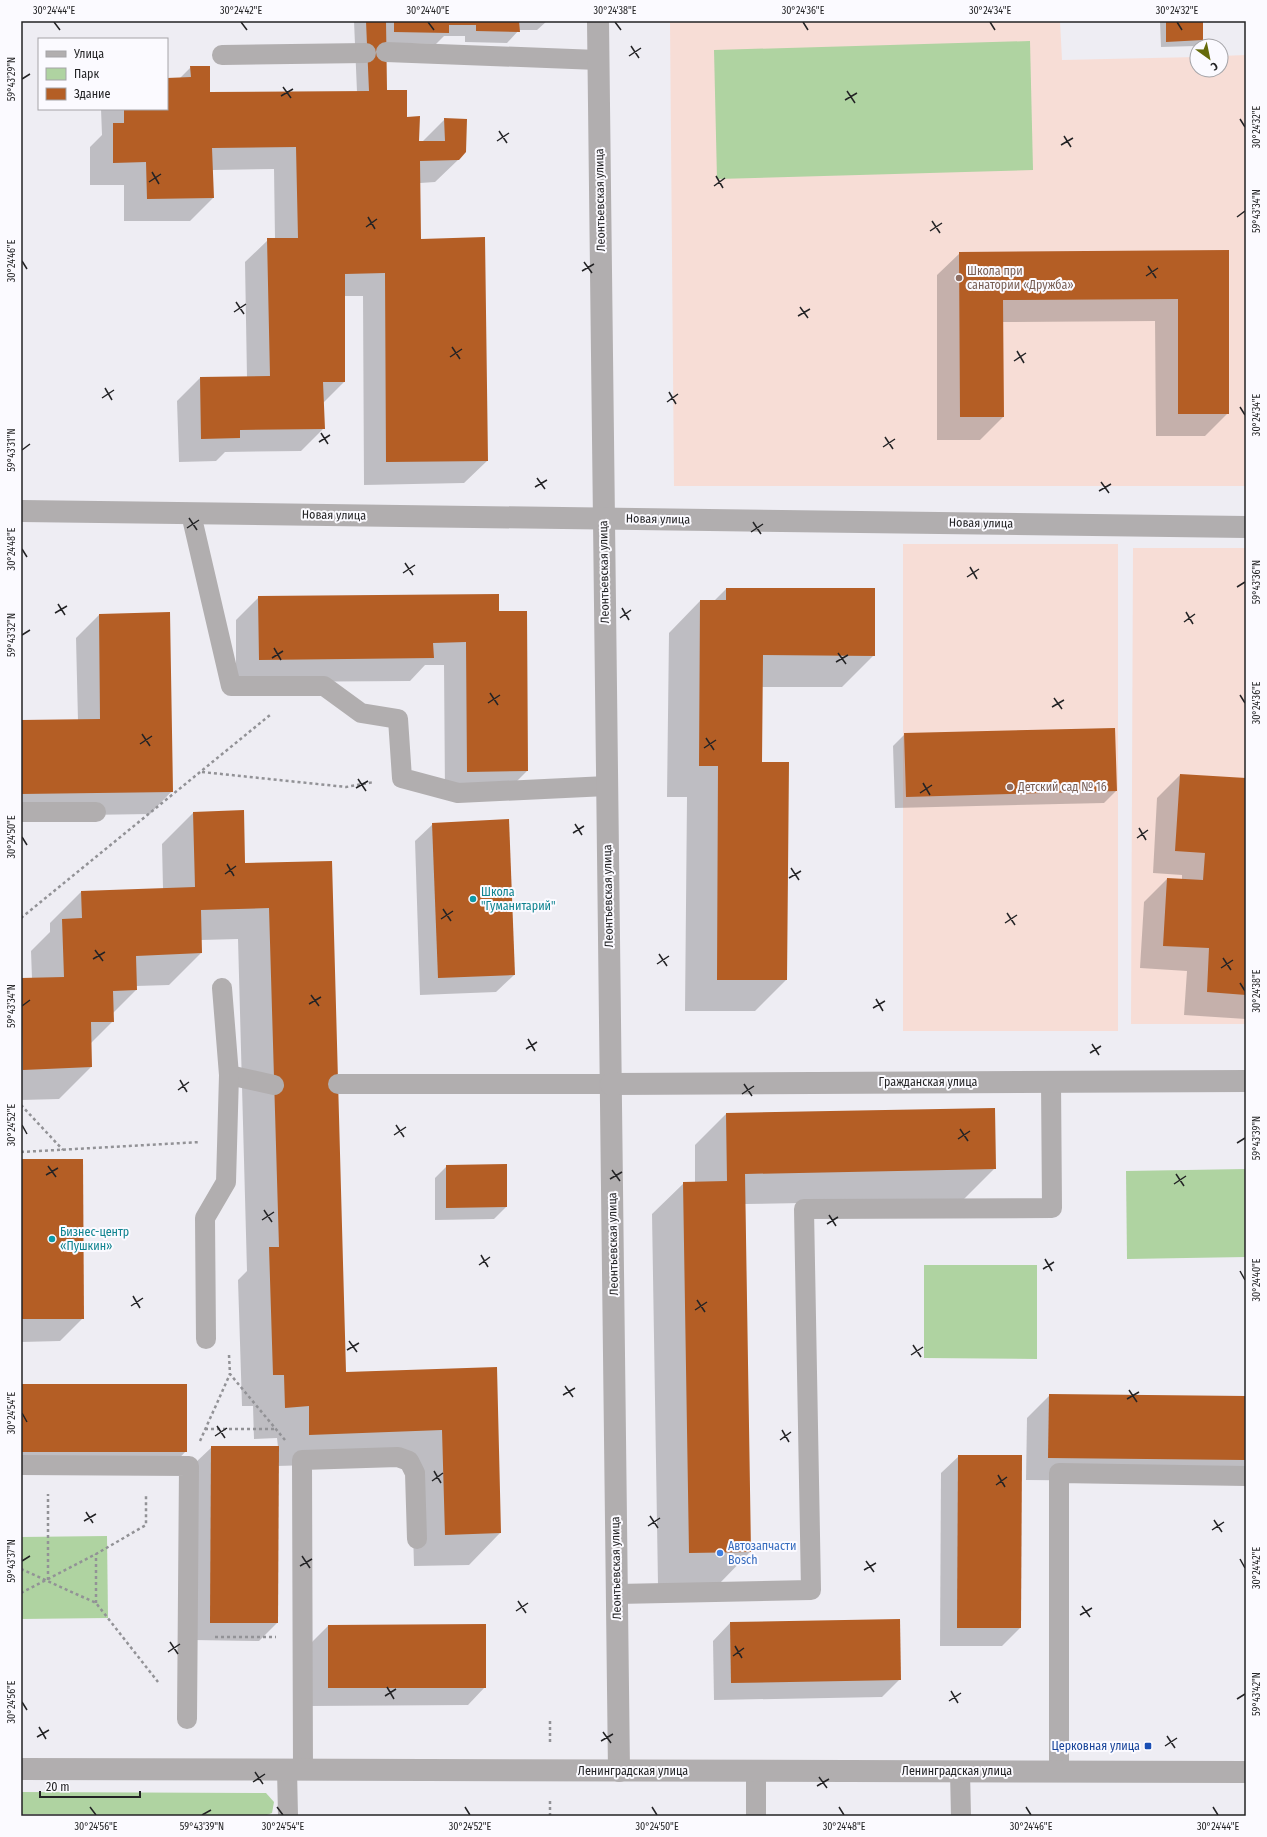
<svg xmlns="http://www.w3.org/2000/svg" width="1267" height="1837" font-family="'Fira Sans Condensed',sans-serif">
<style>
.education{fill:#f7ddd6}
.green{fill:#afd3a1}
.shadow{fill:#0003}
.building{fill:#b45e25}
.lines{fill:none;stroke-linecap:round;stroke-linejoin:round}
.path{stroke:#929296;stroke-width:2.5;stroke-dasharray:3 3;stroke-linecap:butt}
.service{stroke:#b1aeaf;stroke-width:20}
.minor{stroke:#b1aeaf;stroke-width:22}
.tertiary{stroke:#b1aeaf;stroke-width:22}
.ticks{fill:none;stroke:#232325;stroke-width:1.5}
.education-dot{fill:#8d6e63;stroke:#fbfaff;stroke-width:1.5}
.culture-dot{fill:#0f9aa8;stroke:#fbfaff;stroke-width:1.5}
.shop-dot{fill:#3f7fe0;stroke:#fbfaff;stroke-width:1.5}
.transit-dot{fill:#1a4fb4;stroke:#fbfaff;stroke-width:1.5}
.labels{text-anchor:middle;dominant-baseline:central;stroke-width:4;stroke-linejoin:round;paint-order:stroke}
.street-label{font-size:12px;fill:#232325;stroke:#fbfaff}
.education-label{font-size:12px;fill:#785e54;stroke:#fbfaff;text-anchor:start}
.culture-label{font-size:12px;fill:#0d838f;stroke:#fbfaff;text-anchor:start}
.shop-label{font-size:12px;fill:#366cbe;stroke:#fbfaff;text-anchor:start}
.transit-label{font-size:12px;fill:#164399;stroke:#fbfaff;text-anchor:end}
.neatline{fill:none;stroke:#232325;stroke-width:1.5}
.ticks-label{font-size:10px;text-anchor:middle;fill:#232325}
</style>
<rect width="100%" height="100%" fill="#eeedf3"/>
<g class="education">
<path d="M 670,21 L 1060,21 L 1062,60 L 1197,57 L 1197,70 L 1221,70 L 1221,56 L 1246,55 L 1246,486 L 674,486 Z"/>
<rect x="903" y="544" width="215" height="487"/>
<path d="M 1133,548 L 1246,548 L 1246,1024 L 1131,1024 Z"/>
</g>
<g class="green">
<path d="M 1030,41 L 1033,170 L 717,179 L 714,50 Z"/>
<path d="M 1246,1169 L 1246,1257 L 1127,1259 L 1126,1171 Z"/>
<path d="M 924,1265 L 1037,1265 L 1037,1359 L 924,1358 Z"/>
<path d="M 107,1536 L 108,1618 L 21,1619 L 21,1537 Z"/>
<path d="M 21,1792 L 266,1793 L 274,1802 L 272,1813 L 264,1816 L 21,1814 Z"/>
</g>
<g class="shadow">
<path d="M 354,21 L 547,21 L 537,30 L 519,30 L 507,43 L 465,42 L 465,36 L 444,36 L 436,44 L 385,43 L 386,89 L 406,118 L 418,141 L 422,142 L 445,119 L 459,159 L 435,182 L 420,183 L 420,240 L 487,461 L 464,483 L 364,485 L 363,296 L 344,296 L 344,382 L 323,403 L 324,428 L 301,451 L 225,452 L 216,461 L 179,462 L 177,401 L 200,378 L 247,378 L 245,262 L 268,240 L 275,239 L 274,169 L 212,170 L 213,198 L 190,221 L 124,221 L 124,185 L 90,185 L 90,147 L 102,135 L 101,109 L 167,109 L 167,79 L 179,79 L 191,67 L 209,93 L 357,92 Z"/>
<path d="M 1160,21 L 1202,21 L 1202,40 L 1196,46 L 1161,47 Z"/>
<path d="M 1228,251 L 1228,413 L 1205,436 L 1156,436 L 1155,321 L 1003,322 L 1003,417 L 980,440 L 937,440 L 937,275 L 960,253 Z"/>
<path d="M 726,589 L 874,655 L 842,687 L 761,687 L 761,763 L 786,980 L 755,1011 L 685,1011 L 687,797 L 667,797 L 669,633 L 700,601 L 714,601 Z"/>
<path d="M 259,597 L 498,612 L 527,771 L 504,794 L 445,794 L 444,665 L 425,665 L 410,681 L 236,682 L 236,620 Z"/>
<path d="M 169,613 L 172,791 L 150,814 L 21,816 L 21,722 L 78,721 L 76,638 L 99,615 Z"/>
<path d="M 905,734 L 1116,791 L 1104,803 L 895,808 L 893,746 Z"/>
<path d="M 1180,775 L 1246,779 L 1246,1019 L 1184,1015 L 1187,971 L 1140,968 L 1144,902 L 1167,879 L 1182,880 L 1182,875 L 1153,873 L 1157,798 Z"/>
<path d="M 193,813 L 244,864 L 331,862 L 345,1373 L 496,1368 L 500,1533 L 469,1565 L 414,1566 L 411,1462 L 277,1466 L 277,1623 L 259,1641 L 193,1640 L 194,1464 L 212,1447 L 278,1447 L 277,1438 L 254,1439 L 253,1406 L 242,1406 L 238,1280 L 247,1271 L 238,939 L 201,940 L 201,953 L 169,985 L 136,986 L 136,990 L 113,1013 L 113,1021 L 90,1044 L 91,1067 L 59,1099 L 21,1100 L 21,979 L 32,979 L 31,951 L 50,932 L 50,923 L 81,892 L 163,889 L 162,844 Z"/>
<path d="M 433,824 L 514,975 L 496,992 L 420,995 L 415,841 Z"/>
<path d="M 726,1114 L 995,1168 L 963,1200 L 745,1204 L 750,1552 L 719,1584 L 658,1585 L 652,1214 L 684,1183 L 695,1182 L 695,1145 Z"/>
<path d="M 21,1160 L 83,1318 L 60,1341 L 21,1342 Z"/>
<path d="M 447,1166 L 506,1207 L 494,1219 L 435,1220 L 435,1178 Z"/>
<path d="M 21,1385 L 186,1451 L 169,1469 L 21,1469 Z"/>
<path d="M 1050,1395 L 1246,1397 L 1246,1482 L 1026,1480 L 1027,1418 Z"/>
<path d="M 959,1456 L 1020,1628 L 1002,1646 L 940,1646 L 941,1473 Z"/>
<path d="M 730,1623 L 900,1679 L 882,1697 L 714,1700 L 713,1641 Z"/>
<path d="M 328,1626 L 485,1687 L 468,1705 L 311,1706 L 311,1643 Z"/>
</g>
<g class="building">
<path d="M 366,21 L 386,21 L 387,90 L 407,90 L 407,117 L 420,116 L 419,141 L 445,141 L 444,118 L 467,119 L 466,152 L 459,160 L 420,161 L 421,239 L 485,237 L 488,461 L 386,462 L 385,273 L 345,274 L 345,382 L 323,382 L 325,429 L 240,430 L 240,438 L 201,439 L 200,377 L 270,376 L 267,238 L 298,238 L 296,147 L 212,148 L 214,198 L 147,199 L 146,162 L 113,163 L 113,123 L 124,123 L 124,109 L 167,109 L 167,78 L 191,77 L 190,66 L 210,66 L 210,92 L 369,91 Z"/>
<path d="M 394,21 L 519,21 L 520,32 L 476,31 L 476,25 L 449,25 L 449,33 L 394,32 Z"/>
<path d="M 1166,21 L 1203,21 L 1203,40 L 1166,42 Z"/>
<path d="M 1229,250 L 1229,414 L 1178,414 L 1178,299 L 1003,300 L 1004,417 L 960,417 L 959,252 Z"/>
<path d="M 726,588 L 875,588 L 875,656 L 763,655 L 762,762 L 789,762 L 787,980 L 717,980 L 718,766 L 699,766 L 700,600 L 726,600 Z"/>
<path d="M 499,594 L 499,611 L 527,611 L 528,771 L 467,772 L 466,642 L 433,643 L 434,658 L 259,660 L 258,596 Z"/>
<path d="M 170,612 L 173,792 L 21,794 L 21,720 L 100,719 L 99,614 Z"/>
<path d="M 1115,728 L 1117,791 L 906,797 L 904,733 Z"/>
<path d="M 1180,774 L 1246,778 L 1246,995 L 1207,992 L 1209,948 L 1163,946 L 1167,878 L 1203,880 L 1205,853 L 1175,851 Z"/>
<path d="M 244,810 L 245,863 L 332,861 L 346,1372 L 497,1367 L 501,1533 L 445,1535 L 442,1430 L 309,1435 L 309,1406 L 285,1408 L 284,1375 L 273,1375 L 269,1247 L 279,1247 L 269,908 L 201,910 L 202,953 L 136,956 L 137,990 L 113,991 L 114,1022 L 91,1022 L 92,1067 L 23,1070 L 21,978 L 64,977 L 62,919 L 82,918 L 81,891 L 195,887 L 193,812 Z"/>
<path d="M 509,819 L 515,975 L 438,978 L 432,823 Z"/>
<path d="M 995,1108 L 996,1169 L 745,1174 L 751,1552 L 689,1553 L 683,1182 L 727,1181 L 726,1113 Z"/>
<path d="M 21,1159 L 83,1159 L 84,1319 L 21,1319 Z"/>
<path d="M 507,1164 L 507,1207 L 446,1208 L 446,1165 Z"/>
<rect x="21" y="1384" width="166" height="68"/>
<path d="M 1049,1394 L 1246,1396 L 1246,1460 L 1048,1458 Z"/>
<path d="M 211,1446 L 279,1446 L 278,1623 L 210,1623 Z"/>
<path d="M 958,1455 L 1022,1455 L 1021,1628 L 957,1628 Z"/>
<path d="M 900,1619 L 901,1680 L 731,1683 L 730,1622 Z"/>
<path d="M 486,1624 L 486,1688 L 328,1688 L 328,1625 Z"/>
</g>
<g class="lines">
<g class="path">
<path d="M 202,772 L 346,787 L 374,782"/>
<path d="M 21,918 L 270,715"/>
<path d="M 21,1105 L 63,1150"/>
<path d="M 21,1152 L 200,1142"/>
<path d="M 229,1355 L 230,1374 L 285,1440"/>
<path d="M 205,1429 L 275,1429"/>
<path d="M 200,1441 L 230,1374"/>
<path d="M 21,1569 L 96,1603 L 158,1682"/>
<path d="M 48,1580 L 48,1494"/>
<path d="M 21,1593 L 96,1554 L 146,1525 L 146,1494"/>
<path d="M 96,1603 L 96,1554"/>
<path d="M 215,1637 L 276,1637"/>
<path d="M 550,1721 L 550,1743"/>
<path d="M 550,1816 L 550,1799"/>
</g>
<g class="service">
<path d="M 386,52 L 598,60"/>
<path d="M 222,55 L 366,53"/>
<path d="M 191,514 L 231,686 L 324,686 L 361,713 L 398,719 L 402,778 L 458,793 L 607,786"/>
<path d="M 21,812 L 96,812"/>
<path d="M 229,1075 L 274,1085"/>
<path d="M 338,1084 L 611,1084"/>
<path d="M 206,1339 L 205,1218 L 226,1182 L 229,1075 L 222,988"/>
<path d="M 21,1465 L 189,1466 L 187,1719"/>
<path d="M 617,1594 L 811,1590 L 804,1209 L 1052,1208 L 1051,1082"/>
<path d="M 287,1769 L 288,1816"/>
<path d="M 303,1770 L 302,1460 L 398,1457 L 409,1461 L 415,1473 L 417,1539"/>
<path d="M 960,1772 L 961,1816"/>
<path d="M 1059,1772 L 1059,1473 L 1246,1476"/>
<path d="M 756,1816 L 756,1771"/>
</g>
<g class="minor">
<path d="M 598,21 L 619,1771"/>
<path d="M 21,511 L 1246,527"/>
<path d="M 611,1084 L 1246,1081"/>
</g>
<path class="tertiary" d="M 21,1769 L 1246,1772"/>
</g>
<path class="ticks" d="M 54,22 L 60,30M 241,22 L 247,30M 428,22 L 434,30M 615,22 L 621,30M 803,22 L 808,30M 990,22 L 995,30M 1177,22 L 1182,30M 631,46 L 639,58M 629,56 L 641,48M 22,79 L 30,74M 283,87 L 291,98M 847,91 L 855,103M 281,96 L 293,89M 845,100 L 857,93M 1240,119 L 1245,127M 499,131 L 507,143M 1064,136 L 1071,147M 497,141 L 509,133M 1061,145 L 1073,138M 152,172 L 159,184M 716,176 L 723,188M 149,182 L 161,174M 714,186 L 725,178M 368,217 L 375,229M 1237,217 L 1245,211M 932,221 L 940,233M 366,227 L 377,219M 930,231 L 942,223M 22,261 L 27,269M 584,262 L 592,273M 1148,266 L 1156,278M 582,271 L 594,264M 1146,276 L 1158,268M 236,302 L 244,314M 800,307 L 808,318M 234,312 L 246,304M 798,316 L 810,309M 452,347 L 460,359M 1017,351 L 1024,363M 450,357 L 462,349M 1014,361 L 1026,353M 105,388 L 112,400M 669,392 L 676,404M 102,398 L 114,390M 667,402 L 678,394M 1240,407 L 1245,415M 321,433 L 328,444M 885,437 L 893,449M 319,442 L 330,435M 883,447 L 895,439M 22,450 L 30,444M 537,478 L 545,489M 1101,482 L 1109,493M 535,487 L 547,480M 1099,491 L 1111,484M 189,518 L 197,530M 753,522 L 761,534M 187,528 L 199,520M 751,532 L 763,524M 22,549 L 27,557M 405,563 L 413,575M 970,567 L 977,579M 403,573 L 415,565M 967,577 L 979,569M 1237,587 L 1245,582M 58,604 L 65,615M 622,608 L 629,620M 1186,612 L 1193,624M 55,613 L 67,606M 620,618 L 631,610M 1184,622 L 1195,614M 22,635 L 30,630M 274,648 L 281,660M 838,653 L 846,664M 272,658 L 283,651M 836,662 L 848,655M 490,693 L 498,705M 1240,695 L 1245,703M 1054,698 L 1062,709M 488,703 L 500,695M 1052,707 L 1064,700M 142,734 L 150,746M 706,738 L 714,750M 140,744 L 152,736M 704,748 L 716,740M 358,779 L 366,791M 923,783 L 930,795M 356,788 L 368,781M 920,793 L 932,785M 575,824 L 582,835M 1139,828 L 1146,840M 573,833 L 584,826M 22,837 L 27,845M 1137,838 L 1148,830M 227,864 L 234,876M 791,868 L 799,880M 225,874 L 236,866M 789,878 L 801,871M 443,909 L 451,921M 1007,913 L 1015,925M 441,919 L 453,911M 1005,923 L 1017,915M 95,950 L 103,961M 659,954 L 667,966M 1223,958 L 1231,970M 93,959 L 105,952M 657,964 L 669,956M 1221,968 L 1233,960M 1240,983 L 1245,991M 311,995 L 319,1006M 876,999 L 883,1011M 309,1004 L 321,997M 22,1006 L 30,1000M 873,1008 L 885,1001M 528,1039 L 535,1051M 1092,1044 L 1099,1055M 526,1049 L 537,1042M 1090,1053 L 1101,1046M 180,1080 L 187,1092M 744,1084 L 752,1096M 178,1090 L 189,1082M 742,1094 L 754,1086M 22,1125 L 27,1134M 396,1125 L 404,1137M 960,1129 L 968,1141M 394,1135 L 406,1127M 958,1139 L 970,1131M 1237,1143 L 1245,1138M 48,1166 L 56,1177M 612,1170 L 620,1181M 1176,1174 L 1184,1186M 46,1175 L 58,1168M 610,1179 L 622,1172M 1174,1184 L 1186,1176M 264,1210 L 272,1222M 829,1215 L 836,1226M 262,1220 L 274,1212M 827,1224 L 838,1217M 481,1255 L 488,1267M 1045,1259 L 1052,1271M 479,1265 L 490,1257M 1043,1269 L 1054,1262M 1240,1271 L 1245,1280M 133,1296 L 140,1308M 697,1300 L 705,1312M 131,1306 L 143,1298M 695,1310 L 707,1302M 349,1341 L 357,1352M 913,1345 L 921,1357M 347,1350 L 359,1343M 911,1355 L 923,1347M 565,1386 L 573,1397M 1129,1390 L 1137,1402M 563,1395 L 575,1388M 1127,1399 L 1139,1392M 22,1413 L 27,1422M 217,1426 L 225,1438M 782,1430 L 789,1442M 215,1436 L 227,1428M 780,1440 L 791,1432M 434,1471 L 441,1483M 998,1475 L 1005,1487M 432,1481 L 443,1473M 996,1485 L 1007,1477M 86,1512 L 93,1523M 650,1516 L 658,1528M 1214,1520 L 1222,1532M 84,1521 L 96,1514M 648,1526 L 660,1518M 1212,1530 L 1224,1522M 302,1556 L 310,1568M 1240,1559 L 1245,1568M 22,1561 L 30,1556M 866,1561 L 874,1572M 300,1566 L 312,1559M 864,1570 L 876,1563M 518,1601 L 526,1613M 1082,1606 L 1090,1617M 516,1611 L 528,1603M 1080,1615 L 1092,1608M 170,1642 L 178,1654M 735,1646 L 742,1658M 168,1652 L 180,1644M 733,1656 L 744,1648M 387,1687 L 394,1699M 951,1691 L 958,1703M 385,1696 L 396,1689M 1237,1699 L 1245,1694M 949,1701 L 961,1693M 22,1702 L 27,1710M 39,1727 L 46,1739M 603,1732 L 611,1743M 1167,1736 L 1175,1748M 37,1737 L 49,1730M 601,1741 L 613,1734M 1165,1746 L 1177,1738M 255,1772 L 263,1784M 819,1777 L 827,1788M 253,1782 L 265,1774M 817,1786 L 829,1779M 90,1807 L 96,1815M 277,1807 L 283,1815M 465,1807 L 470,1815M 652,1807 L 657,1815M 839,1807 L 844,1815M 1026,1807 L 1031,1815M 1213,1807 L 1218,1815M 202,1815 L 211,1810"/>
<g class="education-dot">
<circle cx="959" cy="278" r="4"/>
<circle cx="1010" cy="787" r="4"/>
</g>
<g class="culture-dot">
<circle cx="473" cy="899" r="4"/>
<circle cx="52" cy="1239" r="4"/>
</g>
<circle class="shop-dot" cx="720" cy="1553" r="4"/>
<rect class="transit-dot" x="1144" y="1742" width="8" height="8" rx="2"/>
<g class="labels">
<g class="street-label">
<text transform="translate(600 200) rotate(-91)">Леонтьевская улица</text>
<text transform="translate(334 515) rotate(1)">Новая улица</text>
<text transform="translate(658 519) rotate(1)">Новая улица</text>
<text transform="translate(981 523) rotate(1)">Новая улица</text>
<text transform="translate(604 572) rotate(-91)">Леонтьевская улица</text>
<text transform="translate(608 896) rotate(-91)">Леонтьевская улица</text>
<text x="928" y="1082">Гражданская улица</text>
<text transform="translate(613 1244) rotate(-91)">Леонтьевская улица</text>
<text transform="translate(616 1568) rotate(-91)">Леонтьевская улица</text>
<text x="633" y="1771">Ленинградская улица</text>
<text x="957" y="1771">Ленинградская улица</text>
</g>
<g class="education-label">
<text x="967" y="271">Школа при<tspan x="967" dy="14">санатории «Дружба»</tspan></text>
<text x="1018" y="787">Детский сад № 16</text>
</g>
<g class="culture-label">
<text x="481" y="892">Школа<tspan x="481" dy="14">"Гуманитарий"</tspan></text>
<text x="60" y="1232">Бизнес-центр<tspan x="60" dy="14">«Пушкин»</tspan></text>
</g>
<g class="shop-label">
<text x="728" y="1546">Автозапчасти<tspan x="728" dy="14">Bosch</tspan></text>
</g>
<g class="transit-label">
<text x="1140" y="1746">Церковная улица</text>
</g>
</g>
<rect width="1267" height="1837" fill="none" stroke="#fbfaff" stroke-width="44"/>
<rect x="38" y="38" width="130" height="72" fill="#fbfaff" stroke="#a5a4a8"/>
<rect x="46" y="51" width="20" height="6" fill="#b1aeaf" stroke="#a5a4a8"/>
<text x="74" y="58" font-size="12" fill="#232325">Улица</text>
<rect x="46" y="68" width="20" height="12" fill="#afd3a1" stroke="#a5a4a8"/>
<text x="74" y="78" font-size="12" fill="#232325">Парк</text>
<rect x="46" y="88" width="20" height="12" fill="#b45e25" stroke="#a5a4a8"/>
<text x="74" y="98" font-size="12" fill="#232325">Здание</text>
<g transform="translate(1209 58) rotate(147)"><circle r="19" fill="#fbfaff" stroke="#a5a4a8"/>
<path d="M0-3L7 15L0 10L-7 15Z" fill="#656a0b"/>
<text y="-6" font-size="11" font-weight="bold" text-anchor="middle" fill="#232325">С</text>
</g>
<path d="M40 1791v6h100v-6" fill="none" stroke="#232325" stroke-width="2"/>
<text x="46" y="1791" font-size="12" fill="#232325" stroke="#fbfaff" stroke-width="3" paint-order="stroke">20 m</text>
<rect x="22" y="22" width="1223" height="1793" class="neatline"/>
<g class="ticks-label">
<text x="54" y="14">30°24'44"E</text>
<text x="241" y="14">30°24'42"E</text>
<text x="428" y="14">30°24'40"E</text>
<text x="615" y="14">30°24'38"E</text>
<text x="803" y="14">30°24'36"E</text>
<text x="990" y="14">30°24'34"E</text>
<text x="1177" y="14">30°24'32"E</text>
<text transform="translate(11 79) rotate(-90)" y="4">59°43'29"N</text>
<text transform="translate(1256 127) rotate(-90)" y="4">30°24'32"E</text>
<text transform="translate(1256 211) rotate(-90)" y="4">59°43'34"N</text>
<text transform="translate(11 261) rotate(-90)" y="4">30°24'46"E</text>
<text transform="translate(1256 415) rotate(-90)" y="4">30°24'34"E</text>
<text transform="translate(11 450) rotate(-90)" y="4">59°43'31"N</text>
<text transform="translate(11 549) rotate(-90)" y="4">30°24'48"E</text>
<text transform="translate(1256 582) rotate(-90)" y="4">59°43'36"N</text>
<text transform="translate(11 635) rotate(-90)" y="4">59°43'32"N</text>
<text transform="translate(1256 703) rotate(-90)" y="4">30°24'36"E</text>
<text transform="translate(11 837) rotate(-90)" y="4">30°24'50"E</text>
<text transform="translate(1256 991) rotate(-90)" y="4">30°24'38"E</text>
<text transform="translate(11 1006) rotate(-90)" y="4">59°43'34"N</text>
<text transform="translate(11 1125) rotate(-90)" y="4">30°24'52"E</text>
<text transform="translate(1256 1138) rotate(-90)" y="4">59°43'39"N</text>
<text transform="translate(1256 1280) rotate(-90)" y="4">30°24'40"E</text>
<text transform="translate(11 1413) rotate(-90)" y="4">30°24'54"E</text>
<text transform="translate(11 1561) rotate(-90)" y="4">59°43'37"N</text>
<text transform="translate(1256 1568) rotate(-90)" y="4">30°24'42"E</text>
<text transform="translate(1256 1694) rotate(-90)" y="4">59°43'42"N</text>
<text transform="translate(11 1702) rotate(-90)" y="4">30°24'56"E</text>
<text x="96" y="1830">30°24'56"E</text>
<text x="202" y="1830">59°43'39"N</text>
<text x="283" y="1830">30°24'54"E</text>
<text x="470" y="1830">30°24'52"E</text>
<text x="657" y="1830">30°24'50"E</text>
<text x="844" y="1830">30°24'48"E</text>
<text x="1031" y="1830">30°24'46"E</text>
<text x="1218" y="1830">30°24'44"E</text>
</g>
</svg>
